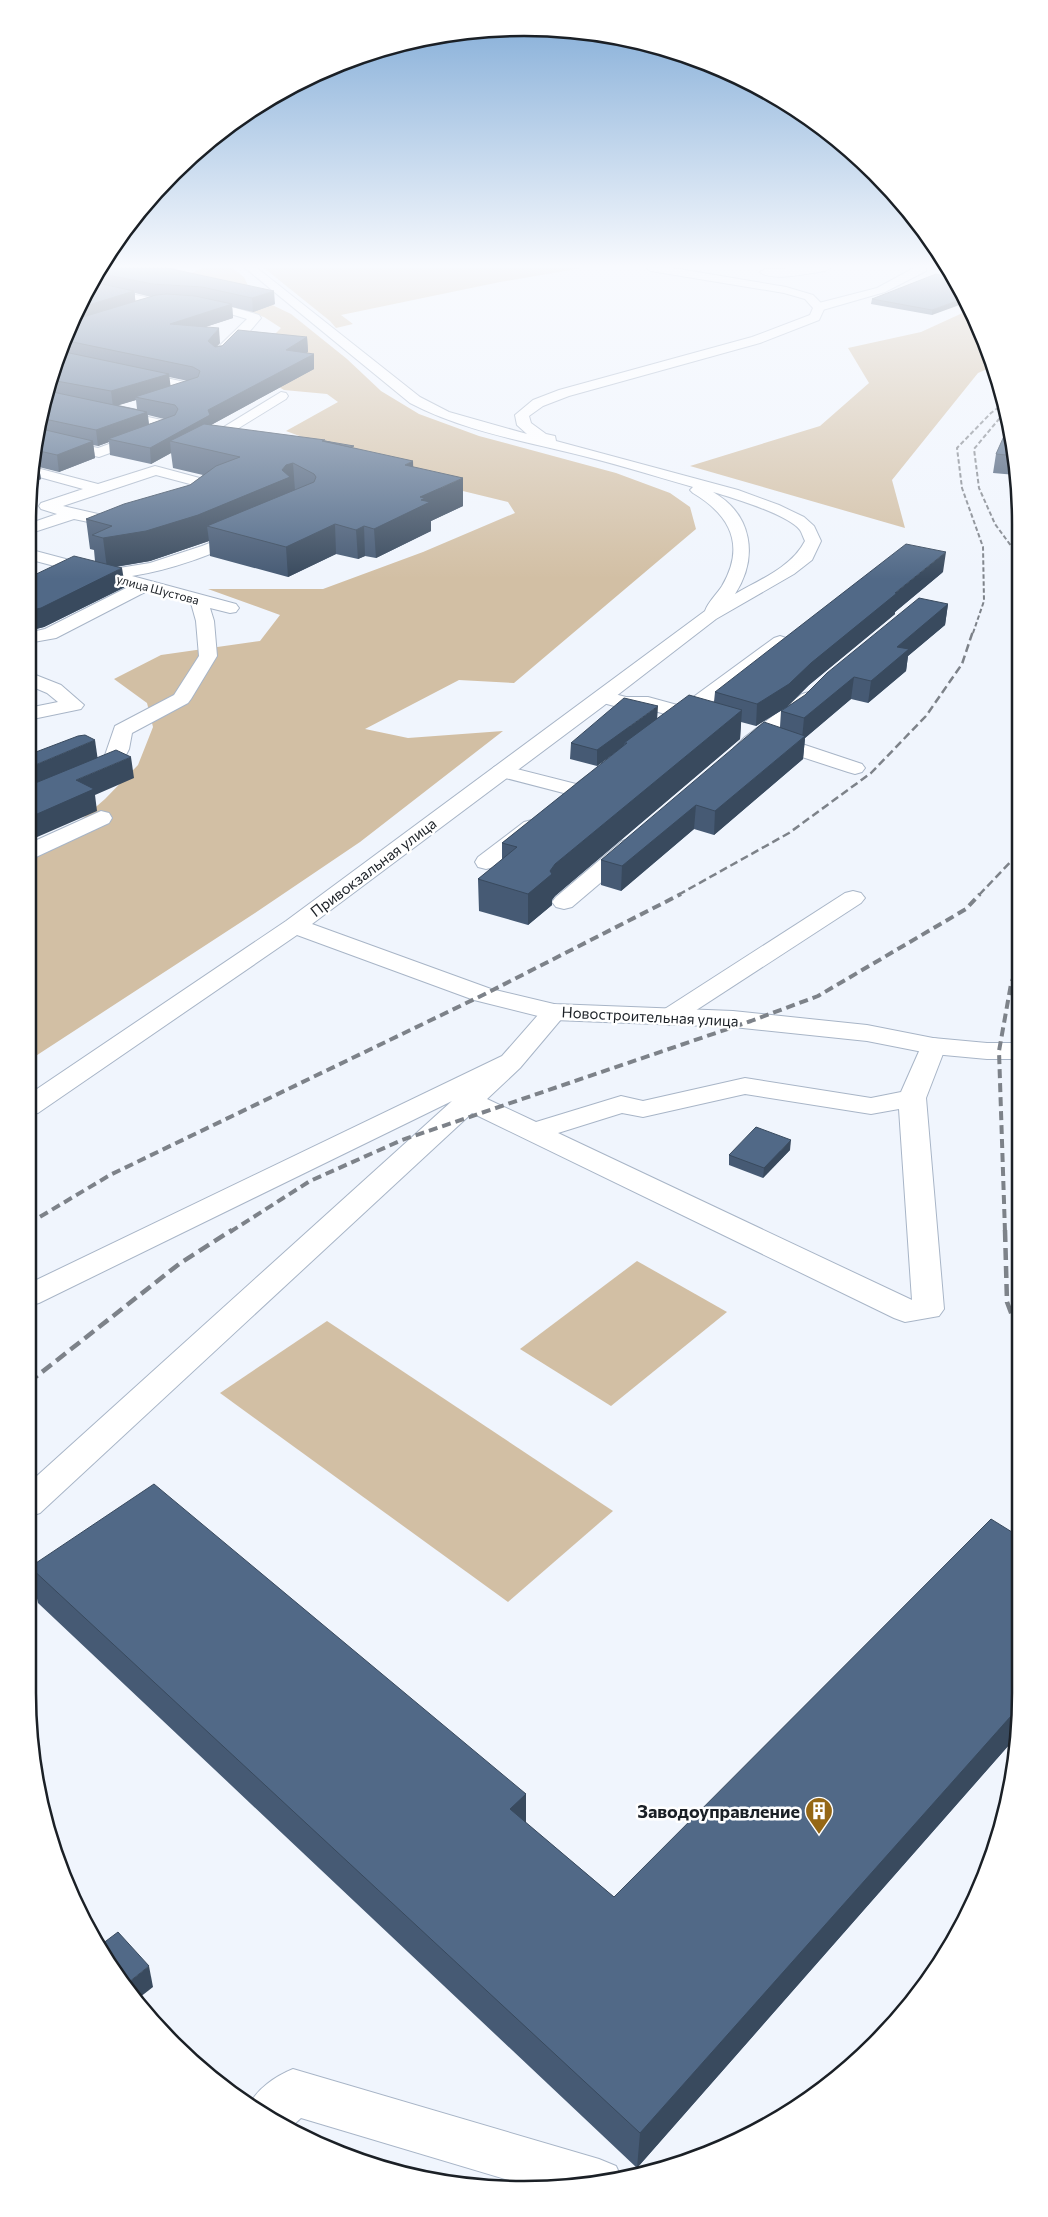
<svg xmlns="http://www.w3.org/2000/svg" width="1048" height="2217" font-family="Commissioner,sans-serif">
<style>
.green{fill:#d2bfa4}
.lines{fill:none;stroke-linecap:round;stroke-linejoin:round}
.minor-casing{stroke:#a8b5c7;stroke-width:2}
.major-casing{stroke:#a8b5c7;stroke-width:2}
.minor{fill:#fff;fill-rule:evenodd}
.major{fill:#fff;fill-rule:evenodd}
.rail-far3{stroke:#7d8289;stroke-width:2;stroke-dasharray:4.5 2.5;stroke-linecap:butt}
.rail-far2{stroke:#7d8289;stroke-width:2.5;stroke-dasharray:8 4;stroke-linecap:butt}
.rail-far1{stroke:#7d8289;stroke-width:4;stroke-dasharray:9 5;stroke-linecap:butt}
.rail{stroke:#7d8289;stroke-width:4.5;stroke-dasharray:12 6;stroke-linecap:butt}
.wall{fill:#465a74;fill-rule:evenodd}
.shaded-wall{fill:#394a5e}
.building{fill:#516987;stroke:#394a5e}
.labels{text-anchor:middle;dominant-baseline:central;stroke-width:5;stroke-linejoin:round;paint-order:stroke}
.far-street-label{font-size:12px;fill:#1b2026;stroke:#fff}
.street-label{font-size:15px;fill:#1b2026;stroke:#fff}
.near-poi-label{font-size:18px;font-weight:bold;fill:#1b2026;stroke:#fff;text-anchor:end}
.rim{fill:none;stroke:#1b2026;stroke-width:2.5}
</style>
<rect width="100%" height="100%" fill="#f0f5fd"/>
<g class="green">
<path d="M 202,268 L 232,268 L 244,277 L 250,290 L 266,302 L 291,314 L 347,359 L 381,391 L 419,414 L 479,436 L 616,473 L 670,493 L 690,507 L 696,529 L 514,683 L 459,680 L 365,729 L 408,738 L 503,731 L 360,842 L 255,913 L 28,1061 L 28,859 L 52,845 L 105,799 L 138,765 L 153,727 L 147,703 L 114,679 L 161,655 L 260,641 L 280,615 L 208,589 L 323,589 L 423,552 L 515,513 L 508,502 L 352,464 L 313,441 L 286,431 L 338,402 L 327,394 L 284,390 L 236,361 L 266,343 L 281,328 L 264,317 L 214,301 L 178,280 Z"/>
<path d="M 264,268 L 582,268 L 500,282 L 341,315 L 353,324 L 336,328 L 330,321 Z"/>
<path d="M 969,310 L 983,334 L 992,367 L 978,373 L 892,480 L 905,528 L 690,466 L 820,426 L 869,383 L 848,348 L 921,332 Z"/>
<path d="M 637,1261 L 727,1312 L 611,1406 L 520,1349 Z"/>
<path d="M 327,1321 L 613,1511 L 508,1602 L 220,1393 Z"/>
</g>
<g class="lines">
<defs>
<g id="minor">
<path d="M 796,268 L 830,268 L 825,271 C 811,273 771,282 760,272 L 766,269 Z"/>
<path d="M 914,268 L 926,268 L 926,271 L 885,292 L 819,311 L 813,307 L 815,304 L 877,288 Z"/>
<path d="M 91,286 L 146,297 L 157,303 C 150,311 132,319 121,317 L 119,314 L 121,311 L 143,304 L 88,292 Z"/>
<path d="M 197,301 L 225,305 L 259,315 L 261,318 L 244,338 L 222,359 L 212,359 L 211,356 L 212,353 L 247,319 L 224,312 L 193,307 L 191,305 Z"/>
<path d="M 59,355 L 194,384 L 201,388 L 199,391 L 177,397 L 170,393 L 178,389 L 57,363 Z"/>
<path d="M 281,392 L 286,393 L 288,396 L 286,399 L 203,450 L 198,451 L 191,447 Z"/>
<path d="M 47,395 L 171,422 L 178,426 L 176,429 L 99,457 L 52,446 L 50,443 L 57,439 L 98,448 L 156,427 L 44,403 Z"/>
<path d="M 155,466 L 222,484 L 225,487 C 219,495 209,502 199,499 L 196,496 L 205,488 L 156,475 L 63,506 L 133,522 L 135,525 L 133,528 L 127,530 L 74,519 L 28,534 L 28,524 L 57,514 L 41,509 L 39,506 L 41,503 L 83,489 L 32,475 L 33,467 L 98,484 Z"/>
<path d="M 245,529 L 251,531 L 253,534 L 251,537 C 212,554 173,570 132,576 L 236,604 L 239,608 L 236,612 L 230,613 L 210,608 L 214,621 L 217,656 L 191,699 L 188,703 L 132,733 L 129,749 L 119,769 L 28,807 L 28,793 L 103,761 L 115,726 L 174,695 L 199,656 L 196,621 L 191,603 L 147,591 L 56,638 L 28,643 L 28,633 L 45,629 L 130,586 L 28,559 L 28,549 L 107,570 L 150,563 L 202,546 Z"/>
<path d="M 780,636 L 786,638 L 789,642 L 786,646 L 699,712 L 706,717 L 703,721 L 696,723 L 687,721 L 674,727 L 667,725 L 664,721 L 669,715 L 647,709 L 625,709 L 596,701 L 593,697 L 596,693 L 603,691 L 626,697 L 648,697 L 681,706 L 774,638 Z"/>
<path d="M 28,672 L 61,685 L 84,705 L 81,709 L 28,720 L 28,708 L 58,702 L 47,693 L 28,685 Z"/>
<path d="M 809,692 L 816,694 L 819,698 L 816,702 L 775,735 L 862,764 L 865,768 L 862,772 L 855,774 L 848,772 L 762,744 C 753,750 748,755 737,752 L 734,748 L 745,737 L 802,694 Z"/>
<path d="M 501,765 L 576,784 C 587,776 595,767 609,771 L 612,775 C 606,785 591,795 579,797 L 494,775 L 491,771 L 494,767 Z"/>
<path d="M 101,811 L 109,813 L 112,818 L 109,823 L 36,857 L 28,859 L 28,844 Z"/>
<path d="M 532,820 L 540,822 L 543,827 L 540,832 L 494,867 L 486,869 L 478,867 L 475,862 L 478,857 L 524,822 Z"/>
<path d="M 630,839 L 638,841 L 641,846 L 638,851 L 572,907 L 564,909 L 556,907 L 552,902 L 556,897 L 622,841 Z"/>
<path d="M 853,891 L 861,893 L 865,898 L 861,903 L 678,1022 L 669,1025 L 660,1022 L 656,1017 L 660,1012 L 845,893 Z"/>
<path d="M 554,1004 L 563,1007 L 567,1012 L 563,1017 L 520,1068 L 487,1099 L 536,1122 L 621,1096 L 643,1101 L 745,1078 L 871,1098 L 901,1092 L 924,1040 L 933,1038 L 942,1040 L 946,1046 L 926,1098 L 944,1309 L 939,1316 L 905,1322 L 894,1318 L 472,1113 L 40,1513 L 28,1517 L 28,1484 L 452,1101 L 39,1303 L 28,1306 L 28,1284 L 502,1056 L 545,1007 ZM 745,1094 L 871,1114 L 899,1109 L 912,1300 L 558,1133 L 622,1113 L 643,1117 Z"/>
<path d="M 293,2069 L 599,2159 L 616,2166 L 622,2179 L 589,2185 L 532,2187 L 301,2118 L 290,2128 L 249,2106 C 256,2089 276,2076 293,2069 Z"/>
</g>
<path id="major" d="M 245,268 L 257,268 L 420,397 L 449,412 L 527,434 L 517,425 L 515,415 L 533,400 L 559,390 L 752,337 L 810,315 L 813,308 L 805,299 L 784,293 L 651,271 L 646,268 L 673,268 L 786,287 L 813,295 L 825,307 L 819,320 L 760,343 L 569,396 L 543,406 L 529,416 L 531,423 L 546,434 L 555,436 L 556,441 L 738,490 L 779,505 L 804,517 L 814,526 L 821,541 L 812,560 L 794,574 L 716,619 L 602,707 L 312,924 L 491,989 L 554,1004 L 733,1011 L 867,1025 L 933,1038 L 987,1043 L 1018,1043 L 1018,1059 L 987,1059 L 933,1054 L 867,1041 L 733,1027 L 554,1020 L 474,1000 L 297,935 L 38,1113 L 28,1115 L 28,1095 L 286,921 L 705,611 C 708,602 717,594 722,586 C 746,545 730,515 693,493 L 690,490 L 693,487 C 651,475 610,462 567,452 C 513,439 460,429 410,403 ZM 713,492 C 733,498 787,514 800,530 C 802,533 803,537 805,541 C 792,567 759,580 735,594 C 759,557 752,514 713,492 Z"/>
</defs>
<use href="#minor" class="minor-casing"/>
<use href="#major" class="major-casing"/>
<use href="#minor" class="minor"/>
<use href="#major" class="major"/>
<g class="rail-far3">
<path d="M 1004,413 L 974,449 L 979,488 L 995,524 L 1017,554"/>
<path d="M 973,633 L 984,601 L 983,547 L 962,488 L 957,448 L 991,413 L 1002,405"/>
</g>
<g class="rail-far2">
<path d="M 678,895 L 789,833 L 871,773 L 926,716 L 962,664 L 973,631"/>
<path d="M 979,895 L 1018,854"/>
</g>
<g class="rail-far1">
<path d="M 28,1224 L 110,1175 L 483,995 L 681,894"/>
<path d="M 230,1232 L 310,1181 L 402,1140 L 751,1021 L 818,996 L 966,909 L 980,894"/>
<path d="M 1005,1232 L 999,1051 L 1011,984 L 1018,965"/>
</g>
<g class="rail">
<path d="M 1005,1230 L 1007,1302 L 1019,1334"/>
<path d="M 28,1383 L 179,1264 L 232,1230"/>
</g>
</g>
<g class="wall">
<path d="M 100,268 L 177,268 L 173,269 L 275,304 L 253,312 L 232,307 L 233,318 L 205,327 L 220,343 L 217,346 L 307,337 L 308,352 L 306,353 L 314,369 L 211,425 L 325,441 L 354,448 L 413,467 L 463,506 L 431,521 L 431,531 L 376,558 L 365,556 L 358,559 L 336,554 L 288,577 L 210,556 L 209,541 L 150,561 L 116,567 L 125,587 L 44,627 L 28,631 L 95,561 L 94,550 L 90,549 L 86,519 L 190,485 L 203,475 L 173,468 L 171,453 L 151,464 L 110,455 L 109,442 L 98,446 L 93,445 L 95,458 L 59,472 L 39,467 L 41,479 L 32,483 L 37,427 L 65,334 ZM 135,293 L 151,297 L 135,301 ZM 169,377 L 188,381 L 170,386 ZM 136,400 L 137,409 L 118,405 ZM 148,415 L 164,419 L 149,424 Z"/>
<path d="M 950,277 L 932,315 L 871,304 L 872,299 Z"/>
<path d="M 1008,427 L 1016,459 L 1016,475 L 993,473 L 996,454 Z"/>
<path d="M 943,572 L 895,612 L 895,614 L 809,685 L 787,707 L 756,726 L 741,722 L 740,739 L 555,896 L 552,900 L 552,905 L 528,925 L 479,911 L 478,879 L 502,860 L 502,843 L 624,746 L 597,766 L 570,759 L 571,743 L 714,702 L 715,692 Z"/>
<path d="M 948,604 L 945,625 L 908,656 L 906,671 L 868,703 L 851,699 L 805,738 L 803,759 L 714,835 L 694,829 L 621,891 L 601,885 L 601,860 L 780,727 L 781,711 Z"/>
<path d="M 790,1150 L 763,1178 L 729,1165 L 729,1155 Z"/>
<path d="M 30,1567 L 526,1794 L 526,1823 L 614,1897 L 1020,1693 L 1016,1737 L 637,2168 L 38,1603 Z"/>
</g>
<g class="shaded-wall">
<path d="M 134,291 L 136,304 L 70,325 L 79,308 Z"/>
<path d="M 274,291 L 275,304 L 253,312 L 252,298 Z"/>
<path d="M 962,299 L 965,303 L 932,315 L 932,310 Z"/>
<path d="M 232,304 L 233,318 L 172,338 L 170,324 Z"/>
<path d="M 219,328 L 220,343 L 209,355 L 208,341 Z"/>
<path d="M 307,337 L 308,352 L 287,365 L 286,350 Z"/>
<path d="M 314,354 L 314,369 L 211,425 L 212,431 L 170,441 L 171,453 L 151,464 L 150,448 L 208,410 Z"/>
<path d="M 169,374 L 171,389 L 135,397 L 136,400 L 113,407 L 111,391 Z"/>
<path d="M 147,412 L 149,427 L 108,439 L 109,442 L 98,446 L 96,430 Z"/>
<path d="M 93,441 L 95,458 L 59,472 L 57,455 Z"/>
<path d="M 413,461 L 414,489 L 405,465 Z"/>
<path d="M 38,462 L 41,479 L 32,483 L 33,464 Z"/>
<path d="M 293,463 L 295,491 L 207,526 L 209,541 L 150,561 L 107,568 L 103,538 L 282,470 L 286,465 Z"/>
<path d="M 463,478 L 463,506 L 431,521 L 431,531 L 376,558 L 374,529 L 420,497 Z"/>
<path d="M 335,524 L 336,554 L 288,577 L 286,547 Z"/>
<path d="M 364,526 L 365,556 L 358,559 L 356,530 Z"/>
<path d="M 946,552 L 943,572 L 895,612 L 895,614 L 809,685 L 787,707 L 756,726 L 757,704 Z"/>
<path d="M 122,568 L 125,587 L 44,627 L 28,631 L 28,611 Z"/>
<path d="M 948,604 L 945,625 L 908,656 L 906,671 L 868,703 L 871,681 L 897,647 Z"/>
<path d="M 854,677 L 851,699 L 805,738 L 803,759 L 714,835 L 715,811 L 802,739 L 804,718 Z"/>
<path d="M 658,706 L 657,721 L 624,743 L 624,746 L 597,766 L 597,750 Z"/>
<path d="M 742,710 L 740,739 L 555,896 L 552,900 L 552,905 L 528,925 L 528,894 L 550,871 L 555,864 Z"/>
<path d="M 95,740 L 98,761 L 28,791 L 28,768 Z"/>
<path d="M 131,757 L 134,778 L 95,795 L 97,811 L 28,841 L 28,818 L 76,780 Z"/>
<path d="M 696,805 L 694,829 L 621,891 L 622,866 Z"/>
<path d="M 791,1140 L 790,1150 L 763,1178 L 764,1168 Z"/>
<path d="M 1019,1707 L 1016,1737 L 637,2168 L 640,2133 Z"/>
<path d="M 526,1794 L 526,1830 L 510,1809 Z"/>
<path d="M 149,1966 L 153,1987 L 135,2001 L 130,1995 L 124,1986 Z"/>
</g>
<g class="building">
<path d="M 100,268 L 167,268 L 274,291 L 252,298 L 202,287 L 152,284 L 98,273 Z"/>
<path d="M 936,274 L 950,277 L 962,299 L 932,310 L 872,299 Z"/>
<path d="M 93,282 L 134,291 L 79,308 Z"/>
<path d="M 167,294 L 195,296 L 232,304 L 170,324 L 219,328 L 208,341 L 215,347 L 222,346 L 238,330 L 307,337 L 286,350 L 314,354 L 208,410 L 210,415 L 150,448 L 108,439 L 175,415 L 178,409 L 175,405 L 135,397 L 198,377 L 200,371 L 193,367 L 63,340 L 65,334 L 73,320 L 156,295 Z"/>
<path d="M 60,351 L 169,374 L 111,391 L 51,380 Z"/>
<path d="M 48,391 L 147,412 L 96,430 L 40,418 Z"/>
<path d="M 204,424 L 325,440 L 322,441 L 413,461 L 405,465 L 463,478 L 420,497 L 425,498 L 421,500 L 430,502 L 374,529 L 364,526 L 356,530 L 335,524 L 286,547 L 207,526 L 314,482 L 316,477 L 314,474 L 293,463 L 286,465 L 282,470 L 290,477 L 198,515 L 146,531 L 103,538 L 92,535 L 112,526 L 86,519 L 124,504 L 190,485 L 216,466 L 240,457 L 170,441 Z"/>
<path d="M 1008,427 L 1016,456 L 996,454 Z"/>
<path d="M 37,428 L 93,441 L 57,455 L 35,450 Z"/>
<path d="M 325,441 L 354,446 L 350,447 Z"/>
<path d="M 906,544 L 946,552 L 895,593 L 897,593 L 811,663 L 789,684 L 757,704 L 715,692 Z"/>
<path d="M 74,556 L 122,568 L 41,608 L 28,611 L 28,578 Z"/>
<path d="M 919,598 L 948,604 L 897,647 L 909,649 L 871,681 L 854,677 L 804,718 L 781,711 L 805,695 L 827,673 Z"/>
<path d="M 689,695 L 742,710 L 555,864 L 550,871 L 552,874 L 528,894 L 478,879 L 517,847 L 502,843 L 627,743 L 624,743 Z"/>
<path d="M 624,698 L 658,706 L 597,750 L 571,743 Z"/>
<path d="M 764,722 L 805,736 L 715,811 L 696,805 L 622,866 L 601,860 Z"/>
<path d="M 85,735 L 95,740 L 28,768 L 28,755 L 78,736 Z"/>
<path d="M 116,750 L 131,757 L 76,780 L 94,789 L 28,818 L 28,786 Z"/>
<path d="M 756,1127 L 791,1140 L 764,1168 L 729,1155 Z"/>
<path d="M 154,1484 L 526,1794 L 510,1809 L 614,1897 L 991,1519 L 1020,1537 L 1020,1693 L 1019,1707 L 640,2133 L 30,1567 Z"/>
<path d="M 118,1932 L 149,1966 L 124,1986 L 98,1947 Z"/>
</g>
<linearGradient id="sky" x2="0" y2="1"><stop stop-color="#7faad6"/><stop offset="0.46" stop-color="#f8fafe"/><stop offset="1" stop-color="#f8fafe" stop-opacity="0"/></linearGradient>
<rect width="1048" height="579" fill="url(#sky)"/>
<defs>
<symbol id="building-pin" viewBox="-11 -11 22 30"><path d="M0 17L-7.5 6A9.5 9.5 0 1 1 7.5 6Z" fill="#956715" stroke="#fff"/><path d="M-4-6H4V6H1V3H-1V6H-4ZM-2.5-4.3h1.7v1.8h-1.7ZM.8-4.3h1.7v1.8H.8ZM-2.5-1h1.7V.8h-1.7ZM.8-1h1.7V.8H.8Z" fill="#fff"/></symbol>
</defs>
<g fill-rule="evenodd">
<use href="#building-pin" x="803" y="1795" width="32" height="43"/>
</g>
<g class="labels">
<g class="far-street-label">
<text transform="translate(158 589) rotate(15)">улица Шустова</text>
</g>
<g class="street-label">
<text transform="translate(373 867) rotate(-37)">Привокзальная улица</text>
<text transform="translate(650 1016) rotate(3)">Новостроительная улица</text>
</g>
<g class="near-poi-label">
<text x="800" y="1811">Заводоуправление</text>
</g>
</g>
<path d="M0 0H1048V2217H0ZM524 36H524A488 488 0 0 1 1012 524V1693A488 488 0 0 1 524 2181H524A488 488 0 0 1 36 1693V524A488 488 0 0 1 524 36Z" fill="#fff" fill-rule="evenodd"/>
<path class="rim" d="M524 36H524A488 488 0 0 1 1012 524V1693A488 488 0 0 1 524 2181H524A488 488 0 0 1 36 1693V524A488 488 0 0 1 524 36Z"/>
</svg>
